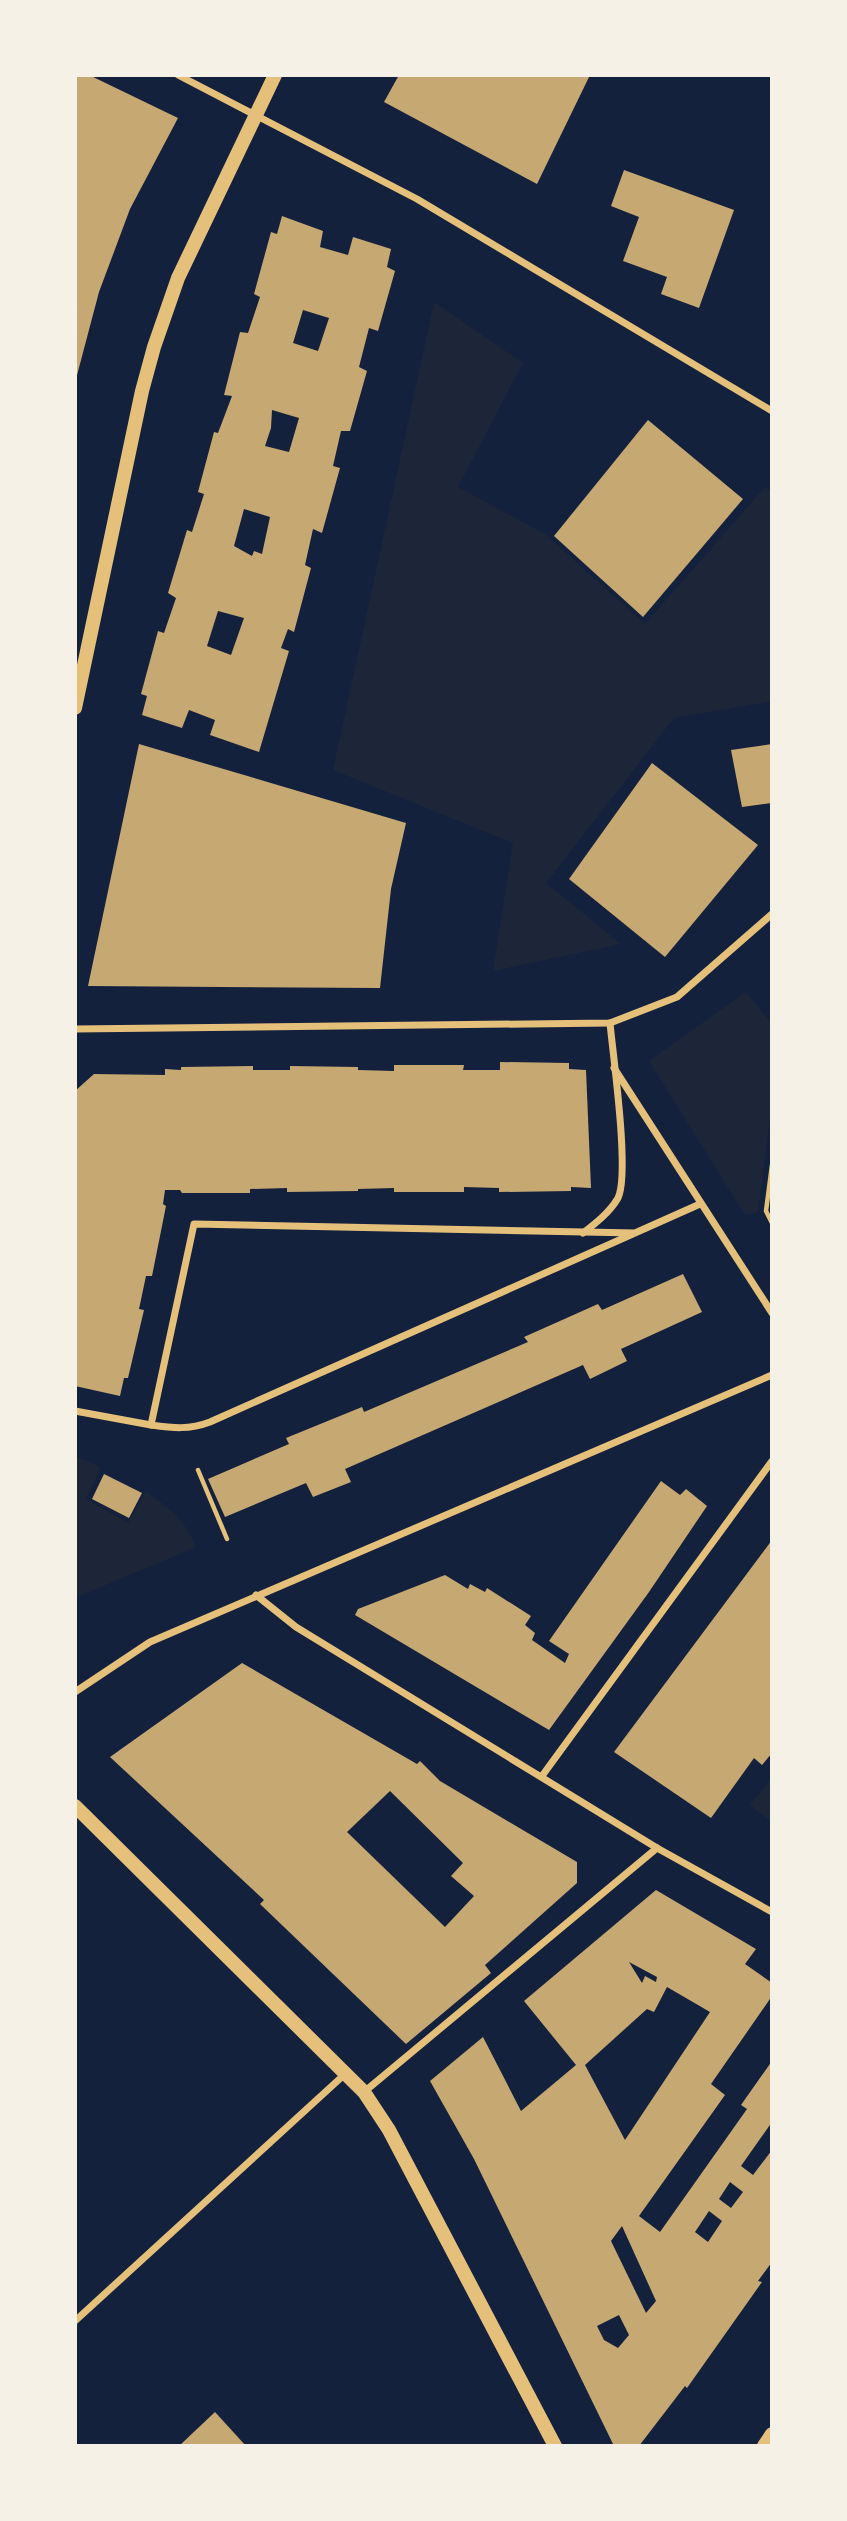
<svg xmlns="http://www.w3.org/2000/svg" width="847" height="2521" font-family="'Archivo Narrow',sans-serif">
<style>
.green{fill:#1d2539}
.building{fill:#c6a872;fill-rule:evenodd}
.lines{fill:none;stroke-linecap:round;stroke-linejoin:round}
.path{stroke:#e5c07b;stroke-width:4.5}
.minor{stroke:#e5c07b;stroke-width:7}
.secondary{stroke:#e5c07b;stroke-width:14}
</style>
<rect width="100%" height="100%" fill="#14213d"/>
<g class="green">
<path d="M 434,302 L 523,363 L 458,487 L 545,534 L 645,624 L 765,487 L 772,491 L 772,701 L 674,718 L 546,883 L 621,944 L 493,971 L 513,843 L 333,770 Z"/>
<path d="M 746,992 L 772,1024 L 772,1101 L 758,1212 L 745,1215 L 649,1061 Z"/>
<path d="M 77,1457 L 101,1467 L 86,1499 L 128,1523 L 146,1492 C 173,1511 182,1516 196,1547 L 75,1598 L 75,1462 Z"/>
<path d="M 772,1777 L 772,1823 L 750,1805 Z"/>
</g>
<g class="building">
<path d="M 75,75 L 89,75 L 178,118 L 130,209 L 99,292 L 76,379 Z"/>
<path d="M 399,75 L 590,75 L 537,184 L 384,102 Z"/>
<path d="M 624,170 L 734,210 L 699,308 L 661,294 L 667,277 L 623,261 L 639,217 L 611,206 Z"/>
<path d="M 282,216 L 323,231 L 320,247 L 348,255 L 353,237 L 391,249 L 387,267 L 395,271 L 378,331 L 369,328 L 359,367 L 367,371 L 350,431 L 341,431 L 333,466 L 340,468 L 322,533 L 313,529 L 305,565 L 311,568 L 294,632 L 288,629 L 281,648 L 289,651 L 259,752 L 210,735 L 215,720 L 189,710 L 182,728 L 142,715 L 147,696 L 141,694 L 158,631 L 164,633 L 176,598 L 168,593 L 187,530 L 192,532 L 204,494 L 198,492 L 214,432 L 218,433 L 232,396 L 224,395 L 240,332 L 248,333 L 260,297 L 254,294 L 271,232 L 277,234 ZM 303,310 L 329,318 L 318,351 L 293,343 ZM 272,410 L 299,418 L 289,452 L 265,446 L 271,428 ZM 244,509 L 270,517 L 262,554 L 254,551 L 252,556 L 234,546 ZM 218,611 L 244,618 L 231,655 L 207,646 Z"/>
<path d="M 648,420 L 743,499 L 643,617 L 554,536 Z"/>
<path d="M 139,744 L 406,823 L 391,889 L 380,988 L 88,986 Z"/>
<path d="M 772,744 L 772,803 L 742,807 L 731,750 Z"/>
<path d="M 652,763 L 758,845 L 665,957 L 569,879 Z"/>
<path d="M 500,1062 L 569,1063 L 569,1069 L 586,1070 L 591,1188 L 571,1187 L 571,1191 L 499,1192 L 499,1188 L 464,1187 L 464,1192 L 394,1192 L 394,1188 L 358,1189 L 358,1191 L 287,1192 L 287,1188 L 250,1189 L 250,1193 L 182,1193 L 180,1190 L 165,1190 L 163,1204 L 166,1206 L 152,1276 L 146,1276 L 139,1309 L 144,1310 L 128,1378 L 124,1378 L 120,1396 L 75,1386 L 75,1091 L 94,1074 L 165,1075 L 165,1069 L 181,1070 L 181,1067 L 253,1066 L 253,1070 L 290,1070 L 290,1066 L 358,1067 L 358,1070 L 394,1071 L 394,1065 L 464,1065 L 463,1070 L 500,1070 Z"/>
<path d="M 683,1274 L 702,1312 L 621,1349 L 627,1361 L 590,1379 L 583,1365 L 345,1469 L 351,1482 L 313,1497 L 306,1483 L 225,1517 L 208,1479 L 289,1444 L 286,1438 L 362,1407 L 364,1412 L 528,1342 L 524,1337 L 598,1304 L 602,1310 Z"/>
<path d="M 104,1474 L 142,1493 L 129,1518 L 92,1499 Z"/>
<path d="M 661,1481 L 680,1495 L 686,1489 L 707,1506 L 649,1592 L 549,1730 L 355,1615 L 358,1609 L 445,1575 L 468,1589 L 470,1584 L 485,1592 L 487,1588 L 531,1616 L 525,1625 L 535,1633 L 532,1640 L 565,1663 L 569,1654 L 549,1641 Z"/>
<path d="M 772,1540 L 772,1753 L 762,1765 L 754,1758 L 711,1818 L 614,1752 Z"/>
<path d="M 242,1663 L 417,1764 L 420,1761 L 440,1781 L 577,1862 L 577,1883 L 485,1965 L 491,1973 L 406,2044 L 260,1904 L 264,1900 L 110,1757 ZM 390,1791 L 463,1863 L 451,1876 L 474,1896 L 445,1927 L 347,1832 Z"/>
<path d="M 656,1890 L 756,1949 L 745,1964 L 772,1983 L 772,1996 L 711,2084 L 725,2095 L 639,2216 L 660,2232 L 747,2109 L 741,2105 L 772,2061 L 772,2122 L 741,2166 L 753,2175 L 772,2150 L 772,2262 L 758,2281 L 762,2282 L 687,2388 L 685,2386 L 639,2446 L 614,2446 L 474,2159 L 430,2081 L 483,2037 L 521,2111 L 576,2065 L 524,2001 ZM 629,1962 L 657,1977 L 656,1982 L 645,1976 L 642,1983 ZM 667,1987 L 710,2012 L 625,2140 L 585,2065 L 647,2009 L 654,2012 ZM 730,2182 L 743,2192 L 731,2208 L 719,2199 ZM 709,2211 L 722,2221 L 708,2242 L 695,2232 ZM 622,2226 L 656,2301 L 646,2313 L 611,2241 ZM 619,2315 L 629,2335 L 618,2348 L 604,2340 L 597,2326 Z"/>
<path d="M 215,2412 L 246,2446 L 179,2446 Z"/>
</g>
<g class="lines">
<g class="path">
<path d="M 772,1165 L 766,1211 L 772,1223"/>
<path d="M 198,1470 L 227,1539"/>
</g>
<g class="minor">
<path d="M 178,75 L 417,199 L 772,411"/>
<path d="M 75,1029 L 610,1023 L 677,997 L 772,914"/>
<path d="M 614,1068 L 772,1313"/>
<path d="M 583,1233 C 596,1223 610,1212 618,1198 C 630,1173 613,1056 610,1023"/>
<path d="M 635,1233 L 194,1224 L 151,1425 C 173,1428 189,1430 210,1422 L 635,1233 L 700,1204"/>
<path d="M 75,1411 L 151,1425"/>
<path d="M 256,1595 L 296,1627 L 657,1848 L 772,1912"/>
<path d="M 75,1692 L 150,1642 L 772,1375"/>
<path d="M 542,1776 L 772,1461"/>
<path d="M 364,2092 L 657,1848"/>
<path d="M 75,2321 L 345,2074"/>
</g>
<g class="secondary">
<path d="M 75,708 L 142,391 L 154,347 L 178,278 L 275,75"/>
<path d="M 75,1806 L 364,2092 L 389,2130 L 555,2446"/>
<path d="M 764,2446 L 772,2434"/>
</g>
</g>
<rect width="847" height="2521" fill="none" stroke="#f6f1e7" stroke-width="154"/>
</svg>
